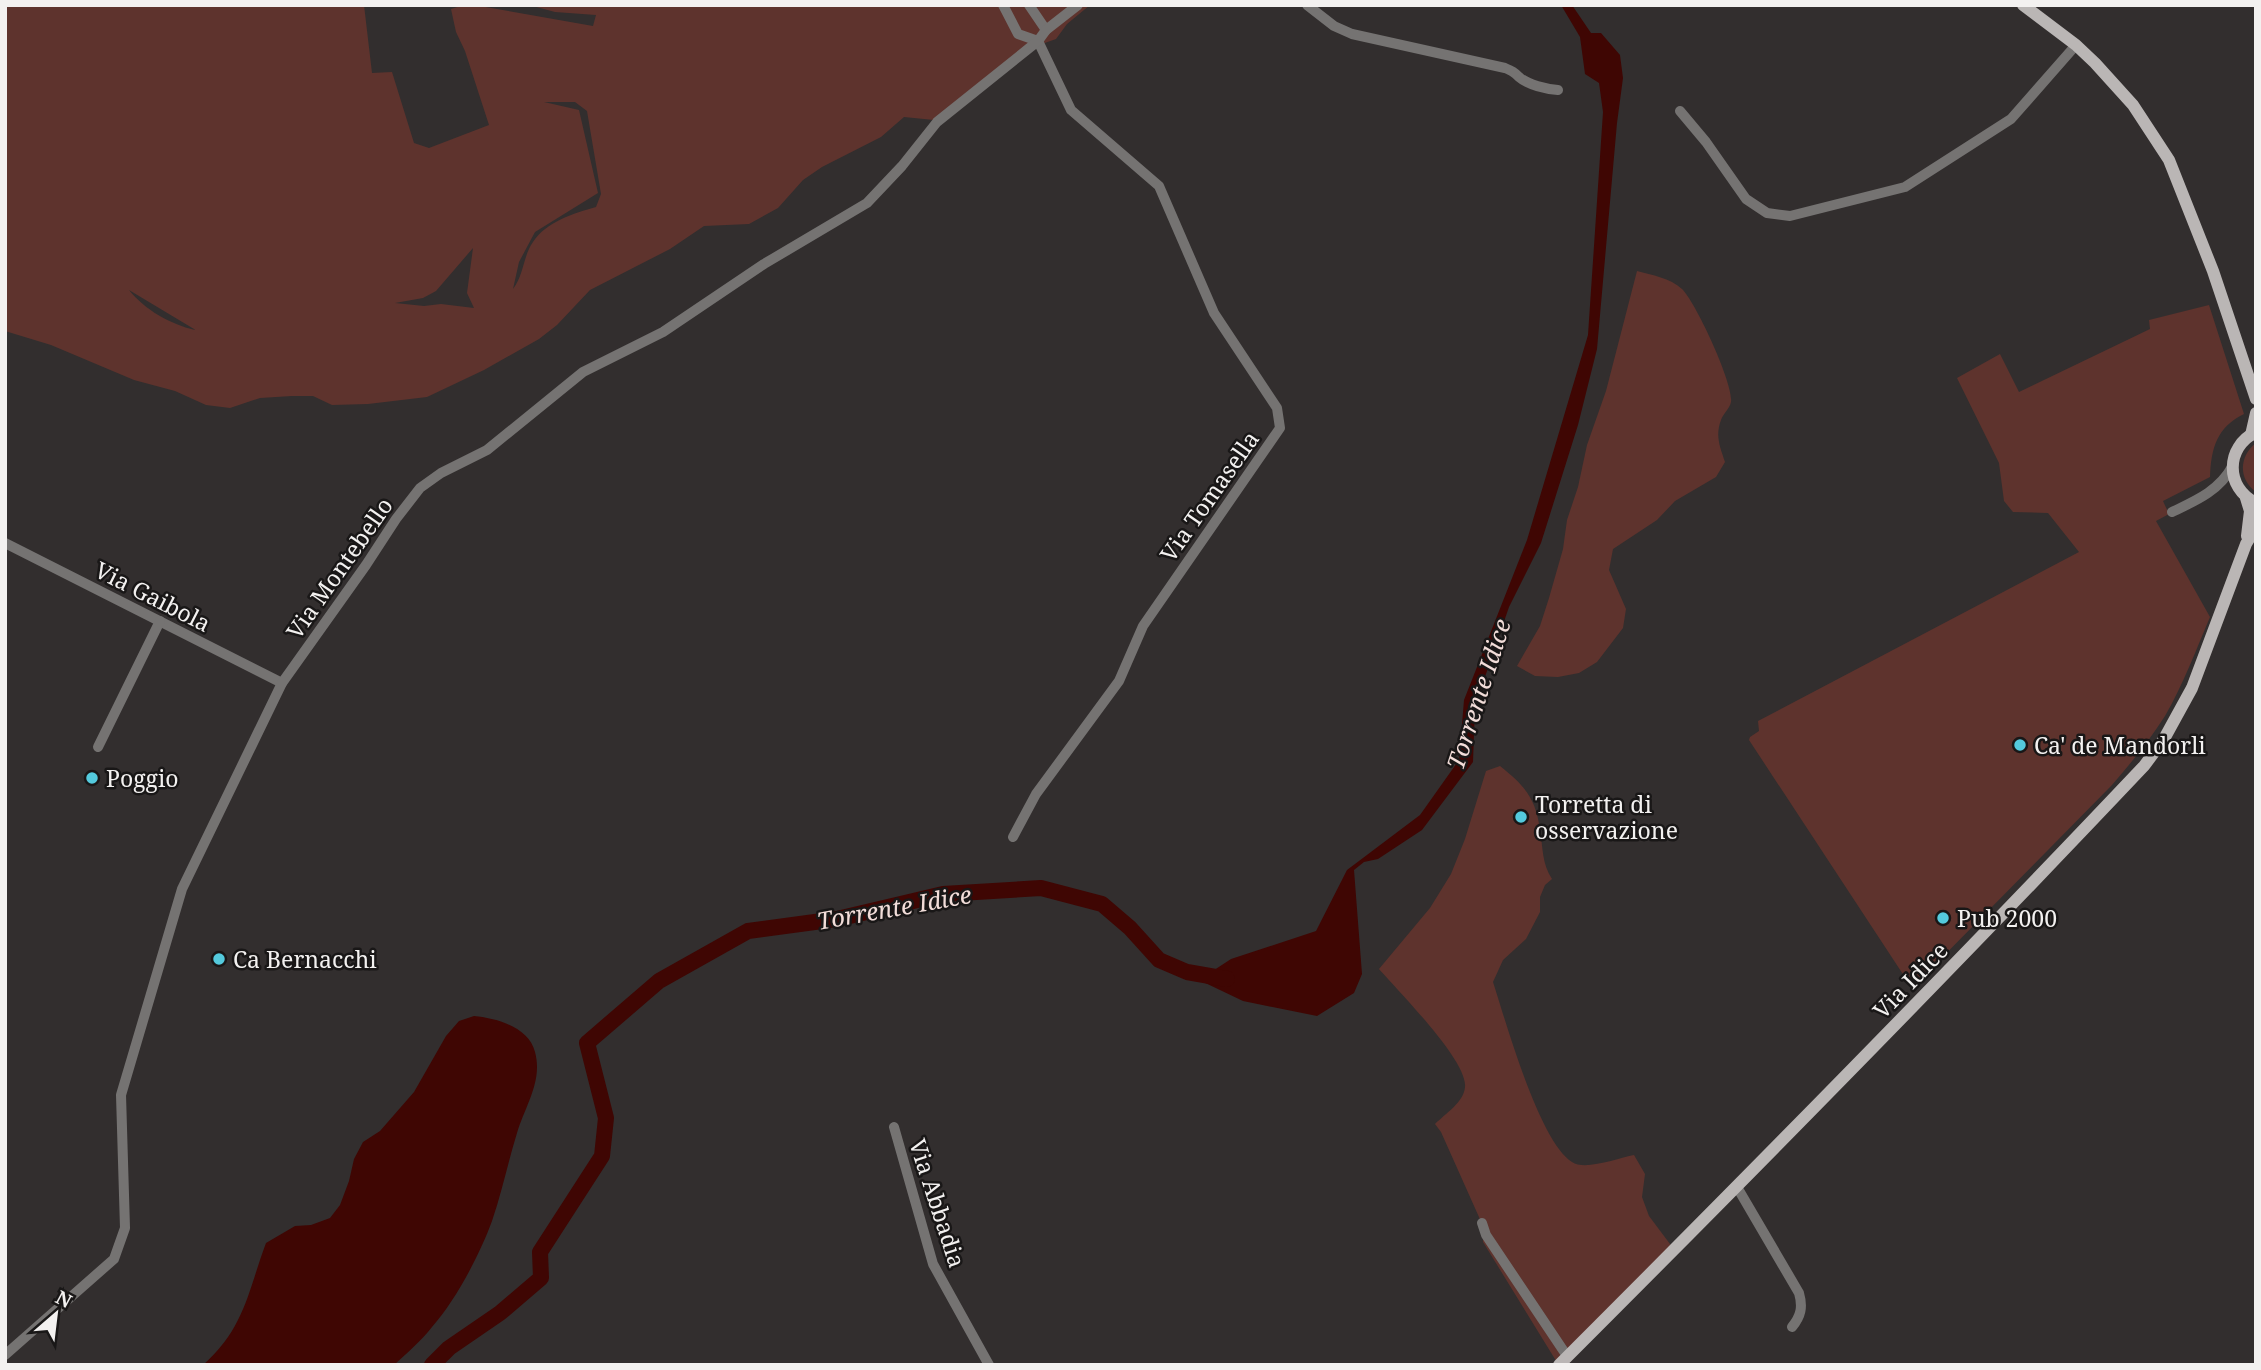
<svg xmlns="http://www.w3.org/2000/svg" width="2261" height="1370" font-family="'Noto Serif',serif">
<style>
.green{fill:#5e332d;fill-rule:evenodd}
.water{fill:#3f0603}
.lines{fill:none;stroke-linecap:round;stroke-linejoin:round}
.river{stroke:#3f0603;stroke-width:16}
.minor{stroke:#757372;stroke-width:10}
.major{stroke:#bab6b5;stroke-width:12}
.poi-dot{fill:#54cadd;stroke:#191717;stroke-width:2.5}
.labels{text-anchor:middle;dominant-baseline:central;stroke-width:5;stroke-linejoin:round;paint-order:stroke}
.street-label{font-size:23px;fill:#f3f1f0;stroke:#191717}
.poi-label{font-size:23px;fill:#f3f1f0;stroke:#191717;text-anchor:start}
.water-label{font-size:24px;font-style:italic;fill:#f2ddd9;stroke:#191717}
</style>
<rect width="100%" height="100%" fill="#322e2e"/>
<g class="green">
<path d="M 5,5 L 364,5 L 372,73 L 392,72 L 414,143 L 429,148 L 489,125 L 465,51 L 456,32 L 451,9 L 464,5 L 474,5 L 593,26 L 596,15 L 555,12 L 529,5 L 1090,5 L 1067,24 L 1056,39 L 1025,50 L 944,121 L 904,117 L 881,137 L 822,167 L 803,180 L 778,208 L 749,224 L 704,226 L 670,249 L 590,290 L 557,325 L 539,339 L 484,370 L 427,397 L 368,404 L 332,405 L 313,396 L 292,396 L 260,398 L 230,408 L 206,405 L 175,391 L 134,380 L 51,345 L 5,331 ZM 544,102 L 575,102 L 587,111 L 601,194 L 596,207 C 574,213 546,222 533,242 C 523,256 524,275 513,289 L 519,262 L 535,232 L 598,193 L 579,110 ZM 473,248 L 467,293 L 474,308 L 441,304 L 424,306 L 395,303 L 423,298 L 436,291 ZM 129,290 L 194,329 L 195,330 C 170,324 145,310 129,290 Z"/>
<path d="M 1637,271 C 1652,275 1670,278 1682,289 C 1695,301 1734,384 1731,402 C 1730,408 1723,414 1721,420 C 1715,436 1720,447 1725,462 L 1716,477 L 1675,501 L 1657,520 L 1613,549 L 1609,570 L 1626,609 L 1623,628 L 1597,662 L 1579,673 L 1558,677 L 1535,676 L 1517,666 L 1540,626 L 1549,598 L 1563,549 L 1567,520 L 1578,487 L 1587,445 L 1606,391 Z"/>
<path d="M 2209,305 L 2244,414 C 2217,427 2211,448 2210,477 L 2163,501 L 2169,514 L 2156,521 L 2210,617 C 2196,650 2183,685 2165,716 C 2149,741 2131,763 2112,785 L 1912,988 L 1749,740 L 1750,737 L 1759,731 L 1758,721 L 2079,552 L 2048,513 L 2013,512 L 2004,501 L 1999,463 L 1957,378 L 2000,354 L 2019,392 L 2150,329 L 2149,320 Z"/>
<path d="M 2256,443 L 2256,492 C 2238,479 2239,456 2256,443 Z"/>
<path d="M 1500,766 C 1524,785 1536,798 1540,830 C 1543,848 1542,864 1552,879 L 1545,885 L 1540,897 L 1540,912 L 1526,939 L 1503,960 L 1493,982 C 1506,1022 1539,1141 1572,1162 C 1585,1171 1618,1158 1634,1155 L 1645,1174 L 1642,1197 L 1649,1216 L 1673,1248 L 1558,1364 L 1483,1242 L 1483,1226 L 1441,1132 L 1435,1124 C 1445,1114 1464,1102 1465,1087 C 1468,1061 1398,991 1379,969 L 1430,908 L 1451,874 L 1465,839 L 1486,771 Z"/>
</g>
<g class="water">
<path d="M 1561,5 L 1572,5 L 1591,33 L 1601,33 L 1620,55 L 1623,78 L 1617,123 L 1597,349 L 1578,425 L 1541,543 L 1509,607 L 1475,706 L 1473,762 L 1422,830 L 1378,859 L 1364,862 L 1354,870 L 1362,974 L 1354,993 L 1317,1016 L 1243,1001 L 1199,980 L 1231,959 L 1316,931 L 1347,870 L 1420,815 L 1459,760 L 1464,700 L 1527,540 L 1588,335 L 1603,112 L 1599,83 L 1585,74 L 1580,37 Z"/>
<path d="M 474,1016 C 496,1018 529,1027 535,1052 C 543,1081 525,1106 517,1133 C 508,1162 502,1192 492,1221 C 480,1254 456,1300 432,1327 C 421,1341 407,1353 394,1365 L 203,1365 C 245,1328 248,1291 266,1243 L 295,1226 L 311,1225 L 330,1218 L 340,1205 L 349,1181 L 354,1159 L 363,1142 L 380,1131 L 414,1092 L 446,1036 L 459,1021 Z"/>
</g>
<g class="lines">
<path class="river" d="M 432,1365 L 449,1348 L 500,1313 L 541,1278 L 540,1252 L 602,1156 L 606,1118 L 587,1043 L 659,981 L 748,931 L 837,919 L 943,894 L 1041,888 L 1102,904 L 1130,928 L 1159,960 L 1187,972 L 1227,979"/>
<g class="minor">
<path d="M 1003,5 L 1018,34 L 1038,41"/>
<path d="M 1029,5 L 1046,30"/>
<path d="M 1307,5 L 1334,26 L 1352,34 L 1505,68 C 1512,71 1514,72 1519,77 C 1528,85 1546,89 1558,90"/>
<path d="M 1680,111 L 1706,142 L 1746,199 L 1767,213 L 1790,216 L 1905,187 L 2011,119 L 2076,45"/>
<path d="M 2172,512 C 2195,501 2219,491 2232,467"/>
<path d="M 5,543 L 282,683"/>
<path d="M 98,747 L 160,621"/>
<path d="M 1013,837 L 1036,794 L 1119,681 L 1143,626 L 1280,428 L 1277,408 L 1214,313 L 1159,186 L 1071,110 L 1038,41"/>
<path d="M 894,1127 L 933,1264 L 989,1365"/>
<path d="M 1737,1187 L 1799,1293 C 1803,1307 1801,1316 1792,1327"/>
<path d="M 1482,1223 L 1486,1235 L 1567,1356"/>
<path d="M 5,1355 L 114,1259 L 125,1228 L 121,1095 L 182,889 L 282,683 L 366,565 L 396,519 L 420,488 L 441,473 L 487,450 L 583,372 L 663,332 L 764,264 L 867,203 L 902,166 L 937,122 L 1038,41 L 1046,30 L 1078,5"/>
</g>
<g class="major">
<path d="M 2023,5 L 2076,45 L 2095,63 L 2133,105 L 2169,160 L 2213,271 L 2256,399"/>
<path d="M 2256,432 C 2225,447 2225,488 2256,503"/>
<path d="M 2251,435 L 2256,413"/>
<path d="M 2246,498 L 2250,511 L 2247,536"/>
<path d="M 1559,1365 C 1756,1168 1952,969 2144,766 L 2164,739 L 2192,688 L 2246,544 L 2256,527"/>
</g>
</g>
<g class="poi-dot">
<circle cx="2020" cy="745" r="7"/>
<circle cx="92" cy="778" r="7"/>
<circle cx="1521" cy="817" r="7"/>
<circle cx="1943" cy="918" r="7"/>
<circle cx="219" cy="959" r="7"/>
</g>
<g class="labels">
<g class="street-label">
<text transform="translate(1209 496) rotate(-55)">Via Tomasella</text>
<text transform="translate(339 568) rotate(-55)">Via Montebello</text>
<text transform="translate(153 596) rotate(27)">Via Gaibola</text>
<text transform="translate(1910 980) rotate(-46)">Via Idice</text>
<text transform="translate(938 1203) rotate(72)">Via Abbadia</text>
</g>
<g class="poi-label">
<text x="2034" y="745">Ca' de Mandorli</text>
<text x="106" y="778">Poggio</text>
<text x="1535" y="804">Torretta di<tspan x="1535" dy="26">osservazione</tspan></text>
<text x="1957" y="918">Pub 2000</text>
<text x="233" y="959">Ca Bernacchi</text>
</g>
<g class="water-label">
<text transform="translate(1478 694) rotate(-72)">Torrente Idice</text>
<text transform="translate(894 907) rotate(-10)">Torrente Idice</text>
</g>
</g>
<rect width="2261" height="1370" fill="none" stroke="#f3f1f0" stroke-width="14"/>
<g transform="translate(56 1314) rotate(28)" stroke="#191717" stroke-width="5" paint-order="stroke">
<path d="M0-5L12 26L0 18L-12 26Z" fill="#f3f1f0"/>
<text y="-10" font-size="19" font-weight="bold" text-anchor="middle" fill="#f3f1f0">N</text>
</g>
</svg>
